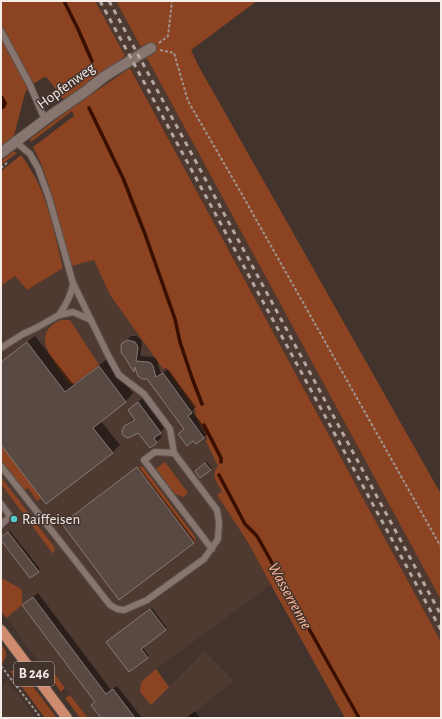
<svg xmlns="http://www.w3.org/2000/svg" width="442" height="719" font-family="'Alegreya Sans',sans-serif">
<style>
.built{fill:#4f3a31}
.green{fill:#8b4321}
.water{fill:#390f00}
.shadow{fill:#0007}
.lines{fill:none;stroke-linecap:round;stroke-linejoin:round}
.stream{stroke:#390f00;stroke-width:3.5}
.building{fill:#584942;stroke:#897972}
.lane-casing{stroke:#5d514c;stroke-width:8}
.street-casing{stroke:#5d514c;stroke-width:12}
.primary-casing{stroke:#5d514c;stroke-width:12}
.path{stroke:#a19590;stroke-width:2;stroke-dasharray:3 2;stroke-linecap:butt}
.lane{stroke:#86766f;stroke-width:6}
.street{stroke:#86766f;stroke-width:10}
.primary{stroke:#ce8b6d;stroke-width:10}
.rail{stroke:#b2a7a2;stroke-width:3;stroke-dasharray:5 5;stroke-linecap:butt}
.poi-dot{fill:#52cdcc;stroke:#42332d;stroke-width:1.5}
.labels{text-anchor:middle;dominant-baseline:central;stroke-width:3;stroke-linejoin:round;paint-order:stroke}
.shield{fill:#42332d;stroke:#bfb4b0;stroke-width:1}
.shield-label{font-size:14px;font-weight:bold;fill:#f5ece8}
.street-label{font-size:15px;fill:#f5ece8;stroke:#42332d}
.poi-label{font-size:15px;fill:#f5ece8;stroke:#42332d;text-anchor:start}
.water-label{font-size:16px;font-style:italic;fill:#ffb99b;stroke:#42332d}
</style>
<rect width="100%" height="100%" fill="#42332d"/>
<g class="built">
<path d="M 95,1 L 116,1 L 441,600 L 441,642 Z"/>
<path d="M 94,260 L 110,295 L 163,369 L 165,368 L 194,408 L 196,412 L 195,413 L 196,417 L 207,438 L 206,442 L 218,466 L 222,491 L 217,495 L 249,544 L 271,585 L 156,669 L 169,687 L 204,651 L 234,681 L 191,715 L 193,718 L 88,718 L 46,662 L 41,665 L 1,611 L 1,286 L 15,276 L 27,290 L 63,268 Z"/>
<path d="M 8,681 L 36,718 L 1,718 L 1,685 L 2,686 Z"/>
</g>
<g class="green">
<path d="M 1,1 L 95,1 L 125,56 L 68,100 L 64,100 L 47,78 L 46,77 L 43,78 L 33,84 L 1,24 Z"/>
<path d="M 116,1 L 257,1 L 191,50 L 198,65 L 441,494 L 441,600 Z"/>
<path d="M 1,36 L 29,88 L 25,93 L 14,136 L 1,146 Z"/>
<path d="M 130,68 L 441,642 L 441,718 L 345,718 L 271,585 L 249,544 L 217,495 L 222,491 C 217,483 210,475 218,466 L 206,442 L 207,438 L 196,417 L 195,413 L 196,412 L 194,408 L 166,368 L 163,369 L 110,295 L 94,260 L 71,266 L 62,235 L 53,198 L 42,166 L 33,147 L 74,116 L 72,111 L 31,142 L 30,139 L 77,104 Z"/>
<path d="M 14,151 L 17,153 L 1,165 L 1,161 Z"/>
<path d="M 21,155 C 28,165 34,174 39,185 C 51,211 56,240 63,268 L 27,290 L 15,276 L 1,286 L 1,171 Z"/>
<path d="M 61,320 L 70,320 L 99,365 L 78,381 L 71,385 C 58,367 26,335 61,320 Z"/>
<path d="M 1,445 L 42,498 L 37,501 L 28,488 L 23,491 L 1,461 Z"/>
<path d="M 165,462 L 188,493 L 183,497 L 175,494 L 156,469 Z"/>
<path d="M 137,467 L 143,467 L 195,537 L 196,541 L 194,543 Z"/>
<path d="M 1,477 L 55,548 L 53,554 L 1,484 Z"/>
<path d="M 1,578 L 20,588 L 22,591 L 22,605 L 6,618 L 1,611 Z"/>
<path d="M 1,644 C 7,652 8,653 3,663 L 1,660 Z"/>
<path d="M 46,662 L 65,688 L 61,692 L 41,665 Z"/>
<path d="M 156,669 L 169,687 L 151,705 L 140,692 L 141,682 Z"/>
<path d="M 10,671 L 18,671 L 23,673 L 57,718 L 45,718 Z"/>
<path d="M 70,695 L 88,718 L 80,718 L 65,698 Z"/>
</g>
<path class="water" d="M 1,96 L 3,96 L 7,103 L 5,108 L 1,110 Z"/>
<g class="shadow">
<path d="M 35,336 L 74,385 L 107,359 L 133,393 L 126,401 L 100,420 L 120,445 L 112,453 L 1,444 L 1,362 Z"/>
<path d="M 131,336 L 137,336 L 141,340 L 142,343 L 140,356 L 153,357 L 156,359 L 157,361 L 161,374 L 168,369 L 196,407 L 192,411 L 209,433 L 196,443 L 147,378 L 137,368 L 135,370 L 125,355 L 123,344 Z"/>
<path d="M 144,397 L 166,427 L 159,433 L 162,437 L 150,447 L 139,432 L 125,427 L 130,421 L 135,419 L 129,410 Z"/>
<path d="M 207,462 L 212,468 L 210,469 L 198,469 Z"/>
<path d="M 139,467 L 195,541 L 120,598 L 65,522 Z"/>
<path d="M 10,531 L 40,569 L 38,571 L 1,539 Z"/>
<path d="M 38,593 L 111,690 L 117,686 L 142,718 L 102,718 L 96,702 L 27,601 Z"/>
<path d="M 152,608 L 167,628 L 142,647 L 149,656 L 147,657 L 109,641 Z"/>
<path d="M 195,711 L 200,718 L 186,718 Z"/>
</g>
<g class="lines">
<g class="stream">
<path d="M 64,1 L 78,29 L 92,61"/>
<path d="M 89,108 L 123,178 L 145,234 L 175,319 L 180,342 L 192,378 L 202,404"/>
<path d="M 204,425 L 221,458 L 221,462"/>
<path d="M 219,475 L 245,524 L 257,536 L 359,718"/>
</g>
</g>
<g class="building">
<path d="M 128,340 L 135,342 L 137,345 L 138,348 L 136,361 L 148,362 L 151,363 L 153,366 L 156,377 L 163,373 L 192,413 L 188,416 L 204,438 L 196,444 L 193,441 L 187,446 L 178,434 L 184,429 L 147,379 L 142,379 L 139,377 L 137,374 L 135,367 L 134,372 L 124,356 L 121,353 L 121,346 L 122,343 Z"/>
<path d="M 27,342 L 65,392 L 99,366 L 126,402 L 93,428 L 113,453 L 46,504 L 1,445 L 1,362 Z"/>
<path d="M 138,402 L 161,433 L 154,438 L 157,443 L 150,448 L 138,433 L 130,437 L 127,438 L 123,435 L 122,433 L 122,431 L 124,426 L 135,420 L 128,410 Z"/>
<path d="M 205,463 L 211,470 L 200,478 L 195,471 Z"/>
<path d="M 137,467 L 194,543 L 119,600 L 62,524 Z"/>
<path d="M 8,532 L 39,572 L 30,578 L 1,540 L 1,537 Z"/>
<path d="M 33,597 L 106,694 L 113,689 L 135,718 L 101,718 L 91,705 L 95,702 L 22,605 Z"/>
<path d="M 150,609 L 166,630 L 141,649 L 148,658 L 129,672 L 106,642 Z"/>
</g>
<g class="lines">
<defs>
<g id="lane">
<path d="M 1,31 L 30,85 L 45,120"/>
<path d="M 59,315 C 66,305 71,296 73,284"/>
<path d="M 1,348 L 23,334 L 36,328 L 59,315 L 73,312 L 91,320"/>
<path d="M 174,453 L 155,452 L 144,460 L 212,549"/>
<path d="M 1,466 L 110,605 L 117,609 L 124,610 L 147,600 L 204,559 L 218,539 L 219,522 L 217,510 L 174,453 L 170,429 L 144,394 L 119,375 L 108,355 L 73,283 L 49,198 L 38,168 L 30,154 L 16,142"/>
<path d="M 1,504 L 10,516 L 1,525"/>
</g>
<path id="street" d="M 1,153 L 50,116 L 86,91 L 105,76 L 151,48"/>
<path id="primary" d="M 1,630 L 67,718"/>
</defs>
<use href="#lane" class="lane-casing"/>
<use href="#street" class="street-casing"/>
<use href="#primary" class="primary-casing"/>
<g class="path">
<path d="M 159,43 L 168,36 L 172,1"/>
<path d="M 160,50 L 174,53 L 188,101 L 240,191 L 441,547"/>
<path d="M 1,168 L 8,162"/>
<path d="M 1,666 L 41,718"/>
</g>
<use href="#lane" class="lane"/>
<use href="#street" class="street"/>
<use href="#primary" class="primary"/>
<g class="rail">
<path d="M 100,1 L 441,630"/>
<path d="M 109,1 L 441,615"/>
</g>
</g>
<circle class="poi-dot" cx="14" cy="519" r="4"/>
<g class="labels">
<rect class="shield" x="14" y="662" width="40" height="24" rx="3"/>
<g class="shield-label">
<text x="34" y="674">B 246</text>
</g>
<g class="street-label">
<text transform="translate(66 86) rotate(-36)">Hopfenweg</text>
</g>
<g class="poi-label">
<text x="22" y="519">Raiffeisen</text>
</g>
<g class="water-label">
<text transform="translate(290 596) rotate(61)">Wasserrenne</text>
</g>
</g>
<rect width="442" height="719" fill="none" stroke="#f5ece8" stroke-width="4"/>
</svg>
